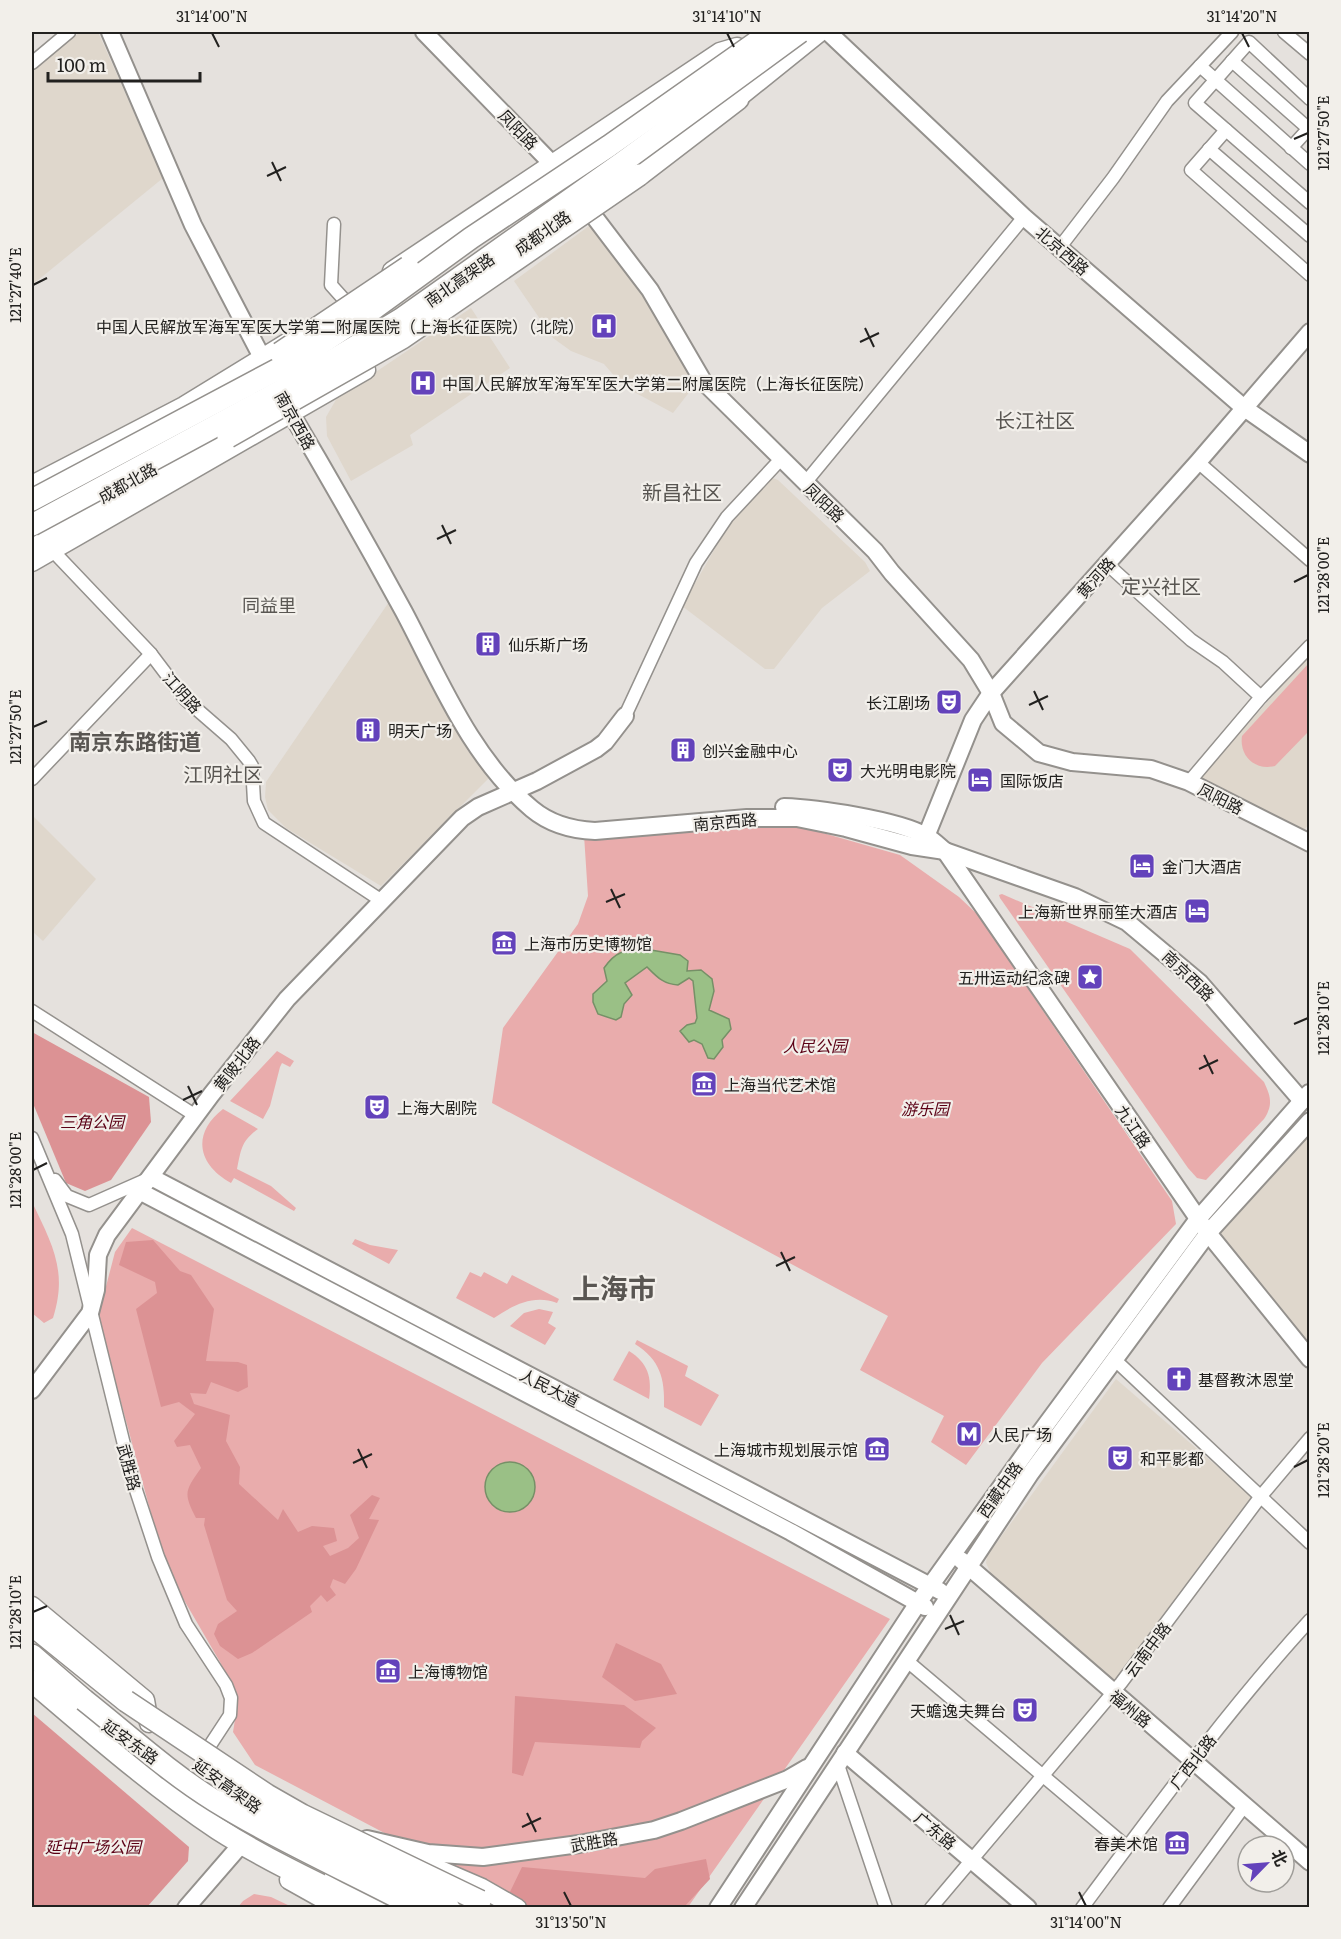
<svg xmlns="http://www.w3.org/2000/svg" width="1341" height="1939" font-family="Literata,'Noto Sans SC',serif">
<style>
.built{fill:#dfd7cc}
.green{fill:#e9acac}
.forest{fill:#dc9294}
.water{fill:#9ac086;stroke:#769067;stroke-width:1.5}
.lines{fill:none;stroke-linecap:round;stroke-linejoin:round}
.street-casing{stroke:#94918d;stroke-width:15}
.secondary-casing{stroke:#94918d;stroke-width:20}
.primary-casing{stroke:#94918d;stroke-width:21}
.highway-casing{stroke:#94918d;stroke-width:24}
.street{stroke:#fff;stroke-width:12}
.secondary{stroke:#fff;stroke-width:16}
.primary{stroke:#fff;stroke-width:18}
.highway{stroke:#fff;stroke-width:21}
.highway-bridge-casing{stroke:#94918d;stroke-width:24;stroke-linecap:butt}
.highway-bridge{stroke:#fff;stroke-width:21}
.ticks{fill:none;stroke:#22211f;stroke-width:2}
.labels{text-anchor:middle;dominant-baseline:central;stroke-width:4.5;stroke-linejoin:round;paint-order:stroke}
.street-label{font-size:16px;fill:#22211f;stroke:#f2efea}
.poi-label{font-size:16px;fill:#22211f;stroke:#f2efea;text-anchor:start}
.park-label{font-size:16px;font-style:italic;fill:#5b0015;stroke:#f2efea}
.neighbourhood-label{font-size:18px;fill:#595652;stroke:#f2efea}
.quarter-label{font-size:20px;fill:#595652;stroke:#f2efea}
.district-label{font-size:22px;font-weight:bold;fill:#595652;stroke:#f2efea}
.town-label{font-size:28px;font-weight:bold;fill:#595652;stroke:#f2efea}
.neatline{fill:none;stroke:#22211f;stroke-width:2}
.ticks-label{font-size:15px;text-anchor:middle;fill:#22211f}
</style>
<rect width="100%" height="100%" fill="#e5e1dd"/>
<g class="built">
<path d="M 80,32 L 98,32 L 163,178 L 32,285 L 32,72 Z"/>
<path d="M 593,223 L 658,315 L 694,386 L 673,413 L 623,386 L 604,364 L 571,351 L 553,338 L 514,281 Z"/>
<path d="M 471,308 L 510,368 L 410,435 L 413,445 L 351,481 L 327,436 L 326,417 L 337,398 Z"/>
<path d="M 770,477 L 778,480 L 865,562 L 870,571 L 822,608 L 774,669 L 765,669 L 682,606 L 725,531 Z"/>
<path d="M 391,599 L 468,751 L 489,778 L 381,886 L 286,828 L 268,810 L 265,797 L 266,782 Z"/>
<path d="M 1309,655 L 1310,823 L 1303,831 L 1198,780 Z"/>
<path d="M 32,815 L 96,879 L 43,941 L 32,931 Z"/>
<path d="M 1309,1121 L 1309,1359 L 1208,1233 Z"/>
<path d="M 1116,1379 L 1254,1498 L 1116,1684 L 992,1576 L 986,1563 L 987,1556 Z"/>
</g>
<g class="green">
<path d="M 1309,663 L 1309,731 L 1275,766 C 1255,771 1239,756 1242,736 Z"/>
<path d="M 745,824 L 802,827 L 900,855 L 959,897 L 978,915 L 1172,1201 L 1176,1224 L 1042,1363 L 966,1465 L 931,1442 L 944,1416 L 860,1370 L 888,1316 L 492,1103 L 503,1028 L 578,924 L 588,896 L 584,835 Z"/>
<path d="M 1002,894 L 1130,949 L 1264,1082 C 1271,1097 1273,1105 1264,1119 L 1206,1180 L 1197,1178 L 1188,1168 L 1000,898 L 999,895 Z"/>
<path d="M 277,1051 L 294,1061 L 290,1067 L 282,1063 L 280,1067 L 270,1106 L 263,1119 L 230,1101 Z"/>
<path d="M 223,1109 L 258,1129 C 241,1141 241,1150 237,1169 L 271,1186 L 296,1208 L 294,1211 L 234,1178 L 231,1183 C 198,1165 191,1134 223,1109 Z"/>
<path d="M 32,1202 C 52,1244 68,1271 53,1318 L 44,1323 L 32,1313 Z"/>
<path d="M 132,1228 L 890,1619 L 688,1907 L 525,1907 L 255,1765 L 233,1732 L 238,1701 L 220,1662 L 166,1569 L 98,1317 L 115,1252 Z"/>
<path d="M 355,1239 L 370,1245 L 398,1250 L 389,1264 L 352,1244 Z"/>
<path d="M 470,1272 L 481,1277 L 484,1272 L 507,1284 L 512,1275 L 559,1299 L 557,1303 C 534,1294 513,1305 494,1318 L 456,1298 Z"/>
<path d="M 539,1309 L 553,1312 L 548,1323 L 556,1328 L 545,1345 L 510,1326 L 524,1313 Z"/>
<path d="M 637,1340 L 688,1366 L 685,1376 L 719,1395 L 701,1426 L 664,1407 C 665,1378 660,1360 635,1344 Z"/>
<path d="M 629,1351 C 648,1363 652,1377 649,1399 L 613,1380 Z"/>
<path d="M 254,1894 L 271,1897 L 292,1907 L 238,1907 L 243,1901 Z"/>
</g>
<g class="forest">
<path d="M 32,1032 L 149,1097 L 151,1122 L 111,1180 L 85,1191 L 66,1183 L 32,1101 Z"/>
<path d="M 153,1240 L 180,1271 L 191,1275 L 214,1309 L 206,1361 L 238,1362 L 247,1365 L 248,1387 L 238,1392 L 211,1382 L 206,1394 L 190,1393 L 194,1404 L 230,1415 L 226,1441 L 240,1467 L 239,1484 L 278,1520 L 283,1509 L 298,1532 L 312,1526 L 334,1528 L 337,1541 L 323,1546 L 330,1556 L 348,1548 L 359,1538 L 350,1515 L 372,1495 L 380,1498 L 369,1519 L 379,1520 L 356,1569 L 345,1584 L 333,1579 L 330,1587 L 336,1595 L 327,1602 L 321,1595 L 310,1606 L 312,1612 L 252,1653 L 238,1659 L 220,1646 L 214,1634 L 218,1624 L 237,1611 L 227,1600 L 204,1525 L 205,1518 L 196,1518 C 183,1493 185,1491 201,1468 L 190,1445 L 177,1447 L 174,1441 L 195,1414 L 179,1402 L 161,1407 L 136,1309 L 157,1293 L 155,1282 L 119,1265 L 126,1242 Z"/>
<path d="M 616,1643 L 661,1664 L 677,1694 L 635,1701 L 602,1677 Z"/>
<path d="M 515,1696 L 624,1705 L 656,1728 L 642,1741 L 640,1748 L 535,1742 L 523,1776 L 512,1773 Z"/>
<path d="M 32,1713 L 189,1847 L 188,1861 L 147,1907 L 32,1907 Z"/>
<path d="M 706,1859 L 710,1879 L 684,1907 L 527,1907 L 508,1896 L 522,1867 L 645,1878 L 655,1869 Z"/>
</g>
<g class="water">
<path d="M 645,949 L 680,955 L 688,961 L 687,971 L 701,970 L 712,979 L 714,991 L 709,1010 L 729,1019 L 731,1029 L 722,1040 L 723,1047 L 714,1059 L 708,1058 L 702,1044 L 694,1040 L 689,1042 L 680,1031 L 687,1025 L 695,1023 L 697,1018 L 693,981 L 689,978 L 678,985 C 663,984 657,977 647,967 L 625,983 L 632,995 L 624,1004 L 621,1017 L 616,1020 L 598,1014 L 593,1002 L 593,994 L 607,981 L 604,968 C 616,951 624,950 645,949 Z"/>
<circle cx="510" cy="1487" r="25"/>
</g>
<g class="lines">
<defs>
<g id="street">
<path d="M 1284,32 L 1310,54"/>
<path d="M 1232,61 L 1310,130"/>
<path d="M 32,63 L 69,32"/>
<path d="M 1200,66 L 1310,164"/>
<path d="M 1310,99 L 1249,42 L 1195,103 L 1310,203"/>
<path d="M 1226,130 L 1191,170 L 1310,275"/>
<path d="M 1291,148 L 1310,127"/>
<path d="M 1209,149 L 1310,236"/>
<path d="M 334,224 L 331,285 L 348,304"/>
<path d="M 1060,247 L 1113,178 L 1167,101 L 1232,32"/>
<path d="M 1198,462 L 1310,560"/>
<path d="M 805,483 L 1024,217"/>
<path d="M 52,550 L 151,654 L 185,699 L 231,739 L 249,761 L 252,766 L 254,801 L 264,823 L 382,901"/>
<path d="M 1107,564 L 1191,640 L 1223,662 L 1261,697"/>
<path d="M 625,716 L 696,563 L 727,517 L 780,460"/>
<path d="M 32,779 L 151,654"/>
<path d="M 1189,782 L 1261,697 L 1310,646"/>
<path d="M 32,1011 L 196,1116"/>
<path d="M 32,1138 L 72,1234 L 133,1481 L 158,1557 L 186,1624 L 226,1685 L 231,1698 L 230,1715 L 209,1747"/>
<path d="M 55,1180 L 67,1196 L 89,1205 L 150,1178"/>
<path d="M 1114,1359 L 1310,1543"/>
<path d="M 906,1660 L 1126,1846"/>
<path d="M 838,1765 L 886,1908"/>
<path d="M 931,1908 L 1121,1683 L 1261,1496 L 1310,1438"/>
<path d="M 1082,1908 C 1155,1810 1227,1711 1310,1620"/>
<path d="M 1169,1908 L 1245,1805"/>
</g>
<g id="secondary">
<path d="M 110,32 L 193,225 L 268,369"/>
<path d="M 424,32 L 561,173 L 650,290 L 703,381 L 875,551 L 892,573 L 971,660 L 991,693 L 1003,723 L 1039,753 L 1072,762 L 1151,769 L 1189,782 L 1310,843"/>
<path d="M 828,32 L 1024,217 L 1243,407 L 1310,454"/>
<path d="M 285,403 C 326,472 366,542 404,612 C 440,680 471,758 532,809 C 550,824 572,830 595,831 L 747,818 L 797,818 L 846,828 L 912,846 L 945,851 L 1075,897 L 1127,922 L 1200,983 L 1302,1101"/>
<path d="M 784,807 C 817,808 898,820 926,836 C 933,840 939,846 945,851 L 1208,1233 L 1310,1359"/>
<path d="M 923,844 L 973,720 L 991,693 L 1198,462 L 1310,332"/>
<path d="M 151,1177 L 940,1591"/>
<path d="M 141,1192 L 791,1532 L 925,1607"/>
<path d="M 32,1390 L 90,1313 L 96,1290 L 98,1255 L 107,1235 L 211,1095 L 287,999 L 462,818 L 478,807 L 537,781 L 596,749 L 605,742 L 625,716"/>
<path d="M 961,1560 L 1310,1862"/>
<path d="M 845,1753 L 1028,1908"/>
<path d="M 367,1839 L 428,1853 L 483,1857 L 579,1844 L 654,1830 L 681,1821 L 788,1779 L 807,1768"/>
<path d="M 186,1908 L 238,1848"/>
<path d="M 718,1908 L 918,1603 L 1031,1445 L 1198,1219 L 1309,1093"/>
<path d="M 743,1908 L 1030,1474 L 1208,1233 L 1310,1121"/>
</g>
<g id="primary">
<path d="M 728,106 L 820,32"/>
<path d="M 392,271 L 720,52 L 737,47"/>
<path d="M 32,485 L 184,406 L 290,341"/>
<path d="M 32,562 L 366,370"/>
<path d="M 32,1606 L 145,1700 L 149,1723"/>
<path d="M 403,1854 L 482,1888 L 517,1908"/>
<path d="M 334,1875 L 389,1908"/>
<path d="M 289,1880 L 339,1908"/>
</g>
<g id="highway">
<path d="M 639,175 L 738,99"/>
<path d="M 32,550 L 228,437"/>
<path d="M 32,1625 L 126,1701"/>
<path d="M 32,1655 L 84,1700"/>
<path d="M 32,1681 C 92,1732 152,1785 218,1829 C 265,1859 318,1884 368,1908"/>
</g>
</defs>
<use href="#street" class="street-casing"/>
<use href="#secondary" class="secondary-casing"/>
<use href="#primary" class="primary-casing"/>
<use href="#highway" class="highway-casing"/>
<use href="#street" class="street"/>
<use href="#secondary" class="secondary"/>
<use href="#primary" class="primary"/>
<use href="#highway" class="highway"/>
<defs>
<g id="highway-bridge">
<path d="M 280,353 L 408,267"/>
<path d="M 228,437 L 402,338 L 639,175"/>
<path d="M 32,500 L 299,358 L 372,310 L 471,238 L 609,146 L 771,32"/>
<path d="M 32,525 L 293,384 L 401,319 L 623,162 L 800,32"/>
<path d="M 84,1700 C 127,1734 168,1772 215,1801 C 280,1841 350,1872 418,1908"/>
<path d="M 126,1701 L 267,1795 L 302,1815 L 480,1901"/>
<path d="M 229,1788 L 320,1844 L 449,1908"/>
</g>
</defs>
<use href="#highway-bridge" class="highway-bridge-casing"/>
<use href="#highway-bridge" class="highway-bridge"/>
</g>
<path class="ticks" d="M 212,33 L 219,47M 727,33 L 734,47M 1242,33 L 1249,47M 1294,139 L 1308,133M 272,162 L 281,181M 267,176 L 286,167M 33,285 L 47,278M 865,328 L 874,347M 860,342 L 879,333M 442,525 L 451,544M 437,539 L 456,530M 1294,582 L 1308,575M 1034,691 L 1043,710M 1029,705 L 1048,696M 33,727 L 47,721M 611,889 L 620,908M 606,902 L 625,894M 1294,1024 L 1308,1018M 1204,1055 L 1213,1074M 1199,1069 L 1218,1060M 188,1086 L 197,1105M 183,1100 L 202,1091M 33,1170 L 47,1163M 781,1252 L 790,1271M 776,1266 L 795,1257M 358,1449 L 367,1468M 353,1463 L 372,1454M 1294,1467 L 1308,1460M 33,1612 L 47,1606M 950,1615 L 959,1635M 945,1629 L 964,1621M 527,1813 L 536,1832M 522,1827 L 541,1818M 564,1892 L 571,1906M 1079,1892 L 1086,1906"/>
<defs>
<symbol id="hospital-square" viewBox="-11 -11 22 22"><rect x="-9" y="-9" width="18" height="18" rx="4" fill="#6342bb" stroke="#f2efea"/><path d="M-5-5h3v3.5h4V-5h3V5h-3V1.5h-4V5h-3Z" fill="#fff"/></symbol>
<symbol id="building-square" viewBox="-11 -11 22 22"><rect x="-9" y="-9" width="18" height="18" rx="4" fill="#6342bb" stroke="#f2efea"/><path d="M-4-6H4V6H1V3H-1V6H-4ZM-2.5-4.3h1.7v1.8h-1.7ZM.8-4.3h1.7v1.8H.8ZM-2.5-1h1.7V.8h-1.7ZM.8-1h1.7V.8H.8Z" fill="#fff"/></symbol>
<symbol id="theatre-square" viewBox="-11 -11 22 22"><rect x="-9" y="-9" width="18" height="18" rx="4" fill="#6342bb" stroke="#f2efea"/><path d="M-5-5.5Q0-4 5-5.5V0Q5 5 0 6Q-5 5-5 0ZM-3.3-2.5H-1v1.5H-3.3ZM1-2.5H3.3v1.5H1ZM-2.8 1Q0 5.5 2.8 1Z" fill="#fff"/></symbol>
<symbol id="hotel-square" viewBox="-11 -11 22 22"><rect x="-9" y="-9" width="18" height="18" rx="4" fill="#6342bb" stroke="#f2efea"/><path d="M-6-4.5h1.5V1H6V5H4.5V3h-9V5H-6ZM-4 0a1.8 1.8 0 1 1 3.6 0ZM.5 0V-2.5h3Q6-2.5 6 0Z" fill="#fff"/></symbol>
<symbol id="museum-square" viewBox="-11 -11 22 22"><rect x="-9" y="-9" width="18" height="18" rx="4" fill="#6342bb" stroke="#f2efea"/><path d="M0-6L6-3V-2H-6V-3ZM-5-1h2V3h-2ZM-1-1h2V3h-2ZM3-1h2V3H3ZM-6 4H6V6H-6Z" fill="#fff"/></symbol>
<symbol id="sight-square" viewBox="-11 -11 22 22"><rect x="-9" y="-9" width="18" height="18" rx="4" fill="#6342bb" stroke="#f2efea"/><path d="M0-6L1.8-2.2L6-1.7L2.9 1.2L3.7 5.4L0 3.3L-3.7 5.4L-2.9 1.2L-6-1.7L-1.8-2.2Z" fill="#fff"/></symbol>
<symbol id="church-square" viewBox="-11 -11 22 22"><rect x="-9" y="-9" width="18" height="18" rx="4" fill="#6342bb" stroke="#f2efea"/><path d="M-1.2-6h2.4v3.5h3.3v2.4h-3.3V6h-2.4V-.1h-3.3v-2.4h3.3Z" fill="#fff"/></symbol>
<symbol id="metro-square" viewBox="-11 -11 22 22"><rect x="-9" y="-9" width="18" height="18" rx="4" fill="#6342bb" stroke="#f2efea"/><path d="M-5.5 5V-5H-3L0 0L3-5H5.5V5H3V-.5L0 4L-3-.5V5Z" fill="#fff"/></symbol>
</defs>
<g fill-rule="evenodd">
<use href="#hospital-square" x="589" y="311" width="30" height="30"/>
<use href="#hospital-square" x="408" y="368" width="30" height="30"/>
<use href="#building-square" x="473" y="629" width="30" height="30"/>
<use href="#theatre-square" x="934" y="687" width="30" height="30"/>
<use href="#building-square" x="353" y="715" width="30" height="30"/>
<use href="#building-square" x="668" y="735" width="30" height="30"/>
<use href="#theatre-square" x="825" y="755" width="30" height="30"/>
<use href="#hotel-square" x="965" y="765" width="30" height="30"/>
<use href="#hotel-square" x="1127" y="851" width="30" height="30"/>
<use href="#hotel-square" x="1182" y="896" width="30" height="30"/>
<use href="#museum-square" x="489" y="928" width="30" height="30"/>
<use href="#sight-square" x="1075" y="962" width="30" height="30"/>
<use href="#museum-square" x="689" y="1069" width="30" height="30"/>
<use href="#theatre-square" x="362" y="1092" width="30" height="30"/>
<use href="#church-square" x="1164" y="1364" width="30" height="30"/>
<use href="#metro-square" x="954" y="1419" width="30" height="30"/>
<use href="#museum-square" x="862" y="1434" width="30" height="30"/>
<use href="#theatre-square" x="1105" y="1443" width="30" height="30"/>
<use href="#museum-square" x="373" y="1656" width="30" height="30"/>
<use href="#theatre-square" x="1010" y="1695" width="30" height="30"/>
<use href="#museum-square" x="1162" y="1828" width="30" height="30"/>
</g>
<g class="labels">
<g class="street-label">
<text transform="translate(519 129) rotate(46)">凤阳路</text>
<text transform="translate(542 232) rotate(-35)">成都北路</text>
<text transform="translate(1063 250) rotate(41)">北京西路</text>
<text transform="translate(459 279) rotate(-35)">南北高架路</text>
<text transform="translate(296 420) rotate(61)">南京西路</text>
<text transform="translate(127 482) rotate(-29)">成都北路</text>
<text transform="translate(825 502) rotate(44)">凤阳路</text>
<text transform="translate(1095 577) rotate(-48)">黄河路</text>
<text transform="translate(183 692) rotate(48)">江阴路</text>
<text transform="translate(1221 798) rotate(27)">凤阳路</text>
<text transform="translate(725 821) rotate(-5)">南京西路</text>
<text transform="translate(1189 975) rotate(44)">南京西路</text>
<text transform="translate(236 1063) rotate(-52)">黄陂北路</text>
<text transform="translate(1134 1126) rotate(56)">九江路</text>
<text transform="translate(550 1387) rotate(27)">人民大道</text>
<text transform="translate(130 1467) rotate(75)">武胜路</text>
<text transform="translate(999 1489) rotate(-55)">西藏中路</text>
<text transform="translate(1147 1649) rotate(-53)">云南中路</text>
<text transform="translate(1131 1708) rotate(40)">福州路</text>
<text transform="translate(131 1741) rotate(35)">延安东路</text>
<text transform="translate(1192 1761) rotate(-52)">广西北路</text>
<text transform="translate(228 1785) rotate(36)">延安高架路</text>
<text transform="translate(936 1830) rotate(40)">广东路</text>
<text transform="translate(594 1841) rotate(-10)">武胜路</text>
</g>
<g class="poi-label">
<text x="584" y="326" text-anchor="end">中国人民解放军海军军医大学第二附属医院（上海长征医院）（北院）</text>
<text x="442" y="383">中国人民解放军海军军医大学第二附属医院（上海长征医院）</text>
<text x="508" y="644">仙乐斯广场</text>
<text x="930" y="702" text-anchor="end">长江剧场</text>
<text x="388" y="730">明天广场</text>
<text x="702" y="750">创兴金融中心</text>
<text x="860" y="770">大光明电影院</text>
<text x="1000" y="780">国际饭店</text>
<text x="1162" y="866">金门大酒店</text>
<text x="1178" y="911" text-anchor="end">上海新世界丽笙大酒店</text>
<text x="524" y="943">上海市历史博物馆</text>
<text x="1070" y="977" text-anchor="end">五卅运动纪念碑</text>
<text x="724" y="1084">上海当代艺术馆</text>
<text x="397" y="1107">上海大剧院</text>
<text x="1198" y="1379">基督教沐恩堂</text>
<text x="988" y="1434">人民广场</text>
<text x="858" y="1449" text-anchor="end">上海城市规划展示馆</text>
<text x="1140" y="1458">和平影都</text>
<text x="408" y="1671">上海博物馆</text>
<text x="1006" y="1710" text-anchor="end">天蟾逸夫舞台</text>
<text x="1158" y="1843" text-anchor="end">春美术馆</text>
</g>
<g class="park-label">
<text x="815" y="1045">人民公园</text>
<text x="925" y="1108">游乐园</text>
<text x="92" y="1121">三角公园</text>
<text x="93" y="1846">延中广场公园</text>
</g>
<g class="neighbourhood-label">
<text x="269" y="604">同益里</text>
</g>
<g class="quarter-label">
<text x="1035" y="419">长江社区</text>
<text x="682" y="491">新昌社区</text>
<text x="1161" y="585">定兴社区</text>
<text x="223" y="773">江阴社区</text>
</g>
<g class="district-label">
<text x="135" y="740">南京东路街道</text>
</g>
<g class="town-label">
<text x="614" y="1287">上海市</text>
</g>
</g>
<rect width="1341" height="1939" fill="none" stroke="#f2efea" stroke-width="66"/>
<g transform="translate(1266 1864) rotate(65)"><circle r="28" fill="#f2efea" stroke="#9f9d99" stroke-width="1.5"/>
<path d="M0-4.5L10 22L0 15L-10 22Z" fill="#6342bb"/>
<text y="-9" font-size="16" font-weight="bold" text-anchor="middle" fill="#22211f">北</text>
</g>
<path d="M48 72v9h152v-9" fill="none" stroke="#22211f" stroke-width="3"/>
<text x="57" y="72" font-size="18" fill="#22211f" stroke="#f2efea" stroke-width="4.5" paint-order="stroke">100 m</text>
<rect x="33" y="33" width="1275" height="1873" class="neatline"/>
<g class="ticks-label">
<text x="212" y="22">31°14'00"N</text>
<text x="727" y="22">31°14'10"N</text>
<text x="1242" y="22">31°14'20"N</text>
<text transform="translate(1324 133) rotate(-90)" y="5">121°27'50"E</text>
<text transform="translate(16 285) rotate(-90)" y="5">121°27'40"E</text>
<text transform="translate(1324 575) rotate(-90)" y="5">121°28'00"E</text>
<text transform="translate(16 727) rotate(-90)" y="5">121°27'50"E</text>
<text transform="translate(1324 1018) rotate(-90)" y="5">121°28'10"E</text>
<text transform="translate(16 1170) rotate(-90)" y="5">121°28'00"E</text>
<text transform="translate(1324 1460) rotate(-90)" y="5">121°28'20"E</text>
<text transform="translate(16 1612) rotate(-90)" y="5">121°28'10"E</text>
<text x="571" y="1928">31°13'50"N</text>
<text x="1086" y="1928">31°14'00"N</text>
</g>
</svg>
